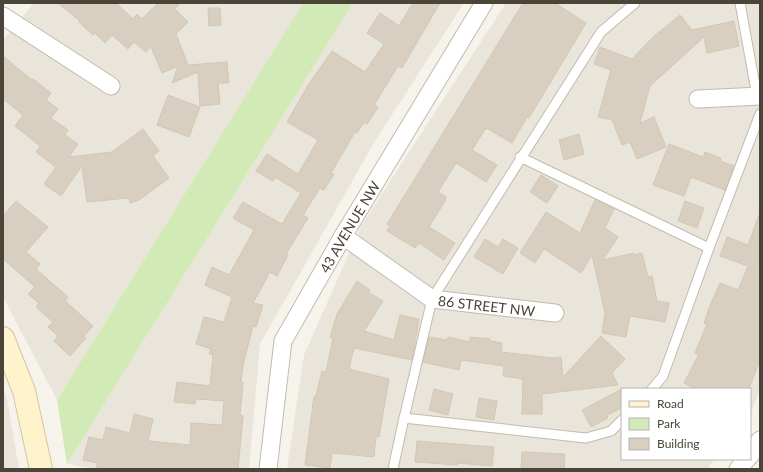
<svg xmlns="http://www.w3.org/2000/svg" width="763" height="472" font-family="Lato,sans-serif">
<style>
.residential{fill:#eae5da}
.green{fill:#d2eab5}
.building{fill:#d8cfc1;stroke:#d3c7b4}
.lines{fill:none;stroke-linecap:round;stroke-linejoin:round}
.lane-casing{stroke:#c2bbae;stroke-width:11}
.street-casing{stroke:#c2bbae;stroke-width:19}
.secondary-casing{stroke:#d6c79b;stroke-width:24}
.lane{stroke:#fff;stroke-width:9}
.street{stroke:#fff;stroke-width:17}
.secondary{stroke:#fff3cd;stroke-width:22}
.labels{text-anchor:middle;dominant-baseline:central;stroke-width:3;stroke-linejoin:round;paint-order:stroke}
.street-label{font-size:14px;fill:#4b4439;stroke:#fff}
</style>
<rect width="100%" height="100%" fill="#f6f3ec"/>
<g class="residential">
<path d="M 34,3 L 303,3 L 57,400 L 3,297 L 3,40 Z"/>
<path d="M 353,3 L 464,3 L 375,141 L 260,344 L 249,469 L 95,469 L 67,464 Z"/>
<path d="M 506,3 L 760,3 L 760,389 L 750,416 L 750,389 L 622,389 L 622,459 L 715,459 L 707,469 L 287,469 L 304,355 L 361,226 Z"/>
<path d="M 3,388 L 7,399 L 19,469 L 3,469 Z"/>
</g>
<path class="green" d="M 303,3 L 353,3 L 67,464 L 57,400 Z"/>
<g class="building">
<path d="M 58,3 L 116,3 L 133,19 L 137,14 L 142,19 L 158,3 L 180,3 L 175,9 L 188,22 L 176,34 L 188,65 L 227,62 L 229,83 L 218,83 L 220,104 L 200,106 L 198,72 L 172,83 L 178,66 L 162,73 L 151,47 L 146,52 L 134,42 L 128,49 L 112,35 L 105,43 L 95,33 L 93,35 L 79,22 L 80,21 Z"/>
<path d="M 413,3 L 440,3 L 402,68 L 398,66 L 374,105 L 378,107 L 367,124 L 364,122 L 357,133 L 355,132 L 331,173 L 334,174 L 324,190 L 320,188 L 303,215 L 308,218 L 286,254 L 288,255 L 277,276 L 270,272 L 253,303 L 263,305 L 256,327 L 253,326 L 243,365 L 241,382 L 243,383 L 240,415 L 243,416 L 238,469 L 96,469 L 98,463 L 83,460 L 89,437 L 103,440 L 106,427 L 130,433 L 134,414 L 153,419 L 148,441 L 190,445 L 191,423 L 222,425 L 224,401 L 196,399 L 195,404 L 174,402 L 177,382 L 210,386 L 213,355 L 209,354 L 211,349 L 196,344 L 204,317 L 224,322 L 232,297 L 205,285 L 212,267 L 229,275 L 254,230 L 233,218 L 243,202 L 282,224 L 301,193 L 275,177 L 273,181 L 256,171 L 267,154 L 298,174 L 318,140 L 287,122 L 308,85 L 332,51 L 365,72 L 384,44 L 367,33 L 380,13 L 399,26 Z"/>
<path d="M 523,3 L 555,3 L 586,23 L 529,118 L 527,117 L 512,143 L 486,128 L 472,150 L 497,165 L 486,182 L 456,163 L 438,192 L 446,197 L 445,201 L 429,227 L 455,243 L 444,260 L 419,243 L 415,248 L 387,231 L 390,226 L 387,224 Z"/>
<path d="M 208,8 L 220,8 L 221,25 L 209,26 Z"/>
<path d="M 680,15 L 692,30 L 734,21 L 739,46 L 707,53 L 704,37 L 650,86 L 640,123 L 654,117 L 666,147 L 637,159 L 630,142 L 622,145 L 612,120 L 598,117 L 611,70 L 594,64 L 600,47 L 632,59 L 653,37 Z"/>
<path d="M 3,56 L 32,80 L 33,79 L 51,93 L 46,100 L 58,109 L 51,118 L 68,130 L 65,135 L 78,144 L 69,157 L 112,152 L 143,129 L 159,151 L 153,156 L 169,178 L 139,200 L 130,203 L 129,198 L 87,202 L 82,166 L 61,196 L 44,184 L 56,167 L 36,152 L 40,146 L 15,126 L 23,115 L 3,99 Z"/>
<path d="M 168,95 L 200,107 L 189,137 L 157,125 Z"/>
<path d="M 579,134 L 584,154 L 564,160 L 559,140 Z"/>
<path d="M 669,144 L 703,157 L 705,152 L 721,158 L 720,161 L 734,166 L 725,190 L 691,177 L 684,196 L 653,185 Z"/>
<path d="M 541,175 L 558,186 L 547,203 L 530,192 Z"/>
<path d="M 595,200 L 614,209 L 605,228 L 618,237 L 603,260 L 634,253 L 634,255 L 642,253 L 648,277 L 652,276 L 657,301 L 669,303 L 665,322 L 630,316 L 626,337 L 602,333 L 605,313 L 592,255 L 581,273 L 544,249 L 535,263 L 520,253 L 546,212 L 580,233 Z"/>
<path d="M 16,201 L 48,227 L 26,252 L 40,264 L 36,269 L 68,297 L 65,301 L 93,326 L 84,336 L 86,338 L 70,356 L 54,341 L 58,336 L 48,327 L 53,322 L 36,307 L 39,303 L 28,294 L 35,287 L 3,259 L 3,216 Z"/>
<path d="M 685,201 L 704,208 L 697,228 L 678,221 Z"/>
<path d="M 759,215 L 760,360 L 749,389 L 695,389 L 684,383 L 699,354 L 695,353 L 707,324 L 704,323 L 711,303 L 720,283 L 738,290 L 748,266 L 720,256 L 727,237 L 748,245 Z"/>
<path d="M 485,239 L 498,247 L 503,239 L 518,248 L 503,274 L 474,257 Z"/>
<path d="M 357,281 L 370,290 L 368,292 L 383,301 L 364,331 L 394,340 L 400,315 L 419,319 L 412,360 L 354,348 L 349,369 L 389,379 L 379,437 L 376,436 L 374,457 L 332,453 L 330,468 L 305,465 L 314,396 L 316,396 L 322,371 L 326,372 L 333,338 L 330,337 L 337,314 Z"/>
<path d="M 601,336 L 625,359 L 612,373 L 618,385 L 542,394 L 542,414 L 522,414 L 523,379 L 503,376 L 504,366 L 461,360 L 459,370 L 423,362 L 429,337 L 447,340 L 448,337 L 470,342 L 470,337 L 490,339 L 490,341 L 502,343 L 501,352 L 553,358 L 561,357 L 563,377 Z"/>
<path d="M 434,389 L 453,394 L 448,415 L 429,410 Z"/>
<path d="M 622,389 L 622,408 L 607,415 L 608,418 L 591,427 L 582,410 Z"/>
<path d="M 479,398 L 497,401 L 494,420 L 476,417 Z"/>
<path d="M 417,441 L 494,447 L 492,466 L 458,463 L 457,465 L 415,462 Z"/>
<path d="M 522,452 L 565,454 L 564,469 L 521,469 Z"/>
</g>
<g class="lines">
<defs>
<g id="lane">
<path d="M 740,3 L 757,96"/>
<path d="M 520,157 L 709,248 L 760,114"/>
<path d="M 652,389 L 663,376 L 709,248"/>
<path d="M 622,420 L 611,431 L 586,438 L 404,418 L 432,299 L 601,32 L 635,3"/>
<path d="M 393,469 L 404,418"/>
</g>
<g id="street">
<path d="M 3,16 L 111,86"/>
<path d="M 698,99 L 760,96"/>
<path id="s1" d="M 343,236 L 432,299 L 555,313"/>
<path d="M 750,456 L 760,440"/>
<path id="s2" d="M 268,469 L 283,341 L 343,236 L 484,3"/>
<path d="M 738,469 L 747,459"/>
</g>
<path id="secondary" d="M 3,338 L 24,391 L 41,469"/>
</defs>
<use href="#lane" class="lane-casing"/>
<use href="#street" class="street-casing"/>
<use href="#secondary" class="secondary-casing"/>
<use href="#lane" class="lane"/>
<use href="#street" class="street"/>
<use href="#secondary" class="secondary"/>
</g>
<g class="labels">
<g class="street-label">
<text stroke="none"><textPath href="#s2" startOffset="261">43 AVENUE NW</textPath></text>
<text stroke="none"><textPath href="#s1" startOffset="164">86 STREET NW</textPath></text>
</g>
</g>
<rect width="763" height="472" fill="none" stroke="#4b4439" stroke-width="8"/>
<rect x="621" y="388" width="130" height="72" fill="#ffffff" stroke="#b7b4b0"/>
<rect x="629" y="401" width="20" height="6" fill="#fff3cd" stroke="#b7b4b0"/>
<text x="657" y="408" font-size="12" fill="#4b4439">Road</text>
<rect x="629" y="418" width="20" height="12" fill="#d2eab5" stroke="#b7b4b0"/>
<text x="657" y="428" font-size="12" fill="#4b4439">Park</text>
<rect x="629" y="438" width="20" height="12" fill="#d8cfc1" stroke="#b7b4b0"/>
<text x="657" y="448" font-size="12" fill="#4b4439">Building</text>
</svg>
